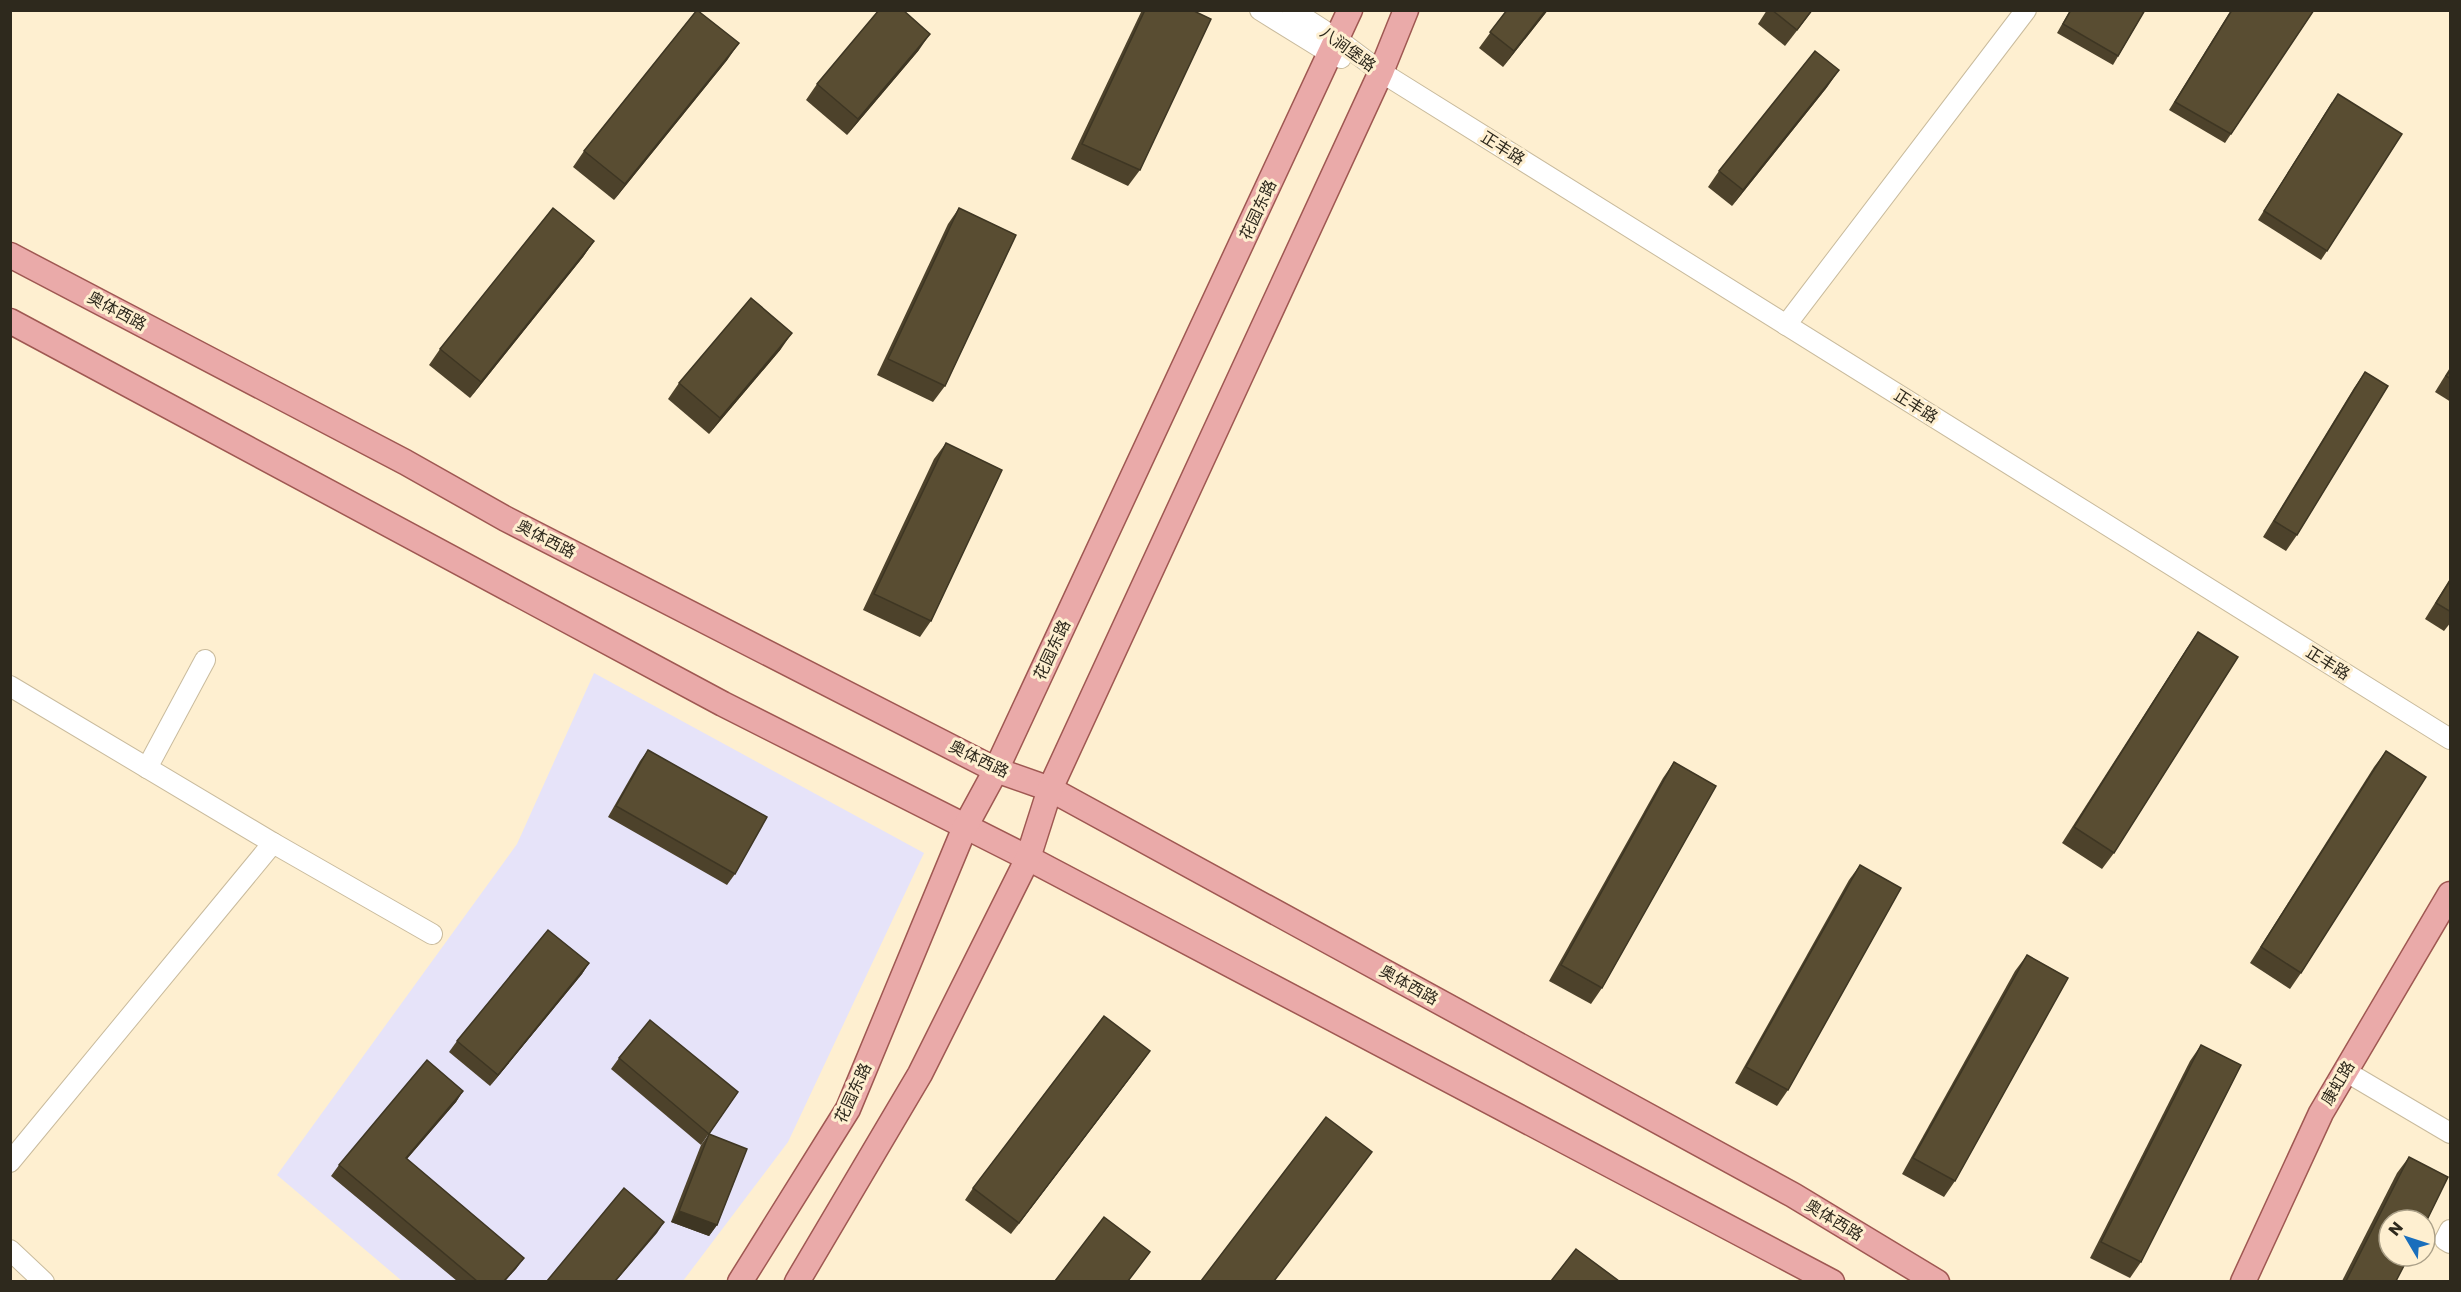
<svg xmlns="http://www.w3.org/2000/svg" width="2461" height="1292" font-family="Poppins,'Noto Sans SC',sans-serif">
<style>
.commercial{fill:#e6e3f9}
.lines{fill:none;stroke-linecap:round;stroke-linejoin:round}
.minor-casing{stroke:#c9bb9d;stroke-width:22}
.major-casing{stroke:#9f5852;stroke-width:27}
.minor{stroke:#fff;stroke-width:20}
.major{stroke:#eaaaa9;stroke-width:24}
.wall{fill:#4d422b}
.shaded-wall{fill:#3e3623}
.building{fill:#594d32;stroke:#3e3623;stroke-width:1.5}
.labels{text-anchor:middle;dominant-baseline:central;stroke-width:6;stroke-linejoin:round;paint-order:stroke}
.street-label{font-size:16px;fill:#2e291d;stroke:#feefd0}
</style>
<rect width="100%" height="100%" fill="#feefd0"/>
<path class="commercial" d="M 594,673 L 924,853 L 788,1142 L 683,1281 L 402,1281 L 277,1175 L 517,844 Z"/>
<g class="lines">
<defs>
<g id="minor">
<path d="M 1260,10 L 1331,54 L 1341,58"/>
<path d="M 1292,10 L 1337,39 L 1381,72 L 2450,739"/>
<path d="M 1786,325 L 2026,10"/>
<path d="M 10,686 L 273,843"/>
<path d="M 147,768 L 205,660"/>
<path d="M 2345,1071 L 2450,1133"/>
<path d="M 10,1162 L 273,843 L 432,934"/>
<path d="M 2450,1230 L 2445,1240 L 2450,1243"/>
<path d="M 10,1250 L 44,1282"/>
</g>
<g id="major">
<path d="M 10,255 L 405,462 L 506,519 L 996,770 L 1050,789 L 1793,1195 L 1937,1282"/>
<path d="M 10,321 L 723,704 L 1028,858 L 1832,1282"/>
<path d="M 740,1282 L 848,1109 L 965,827 L 996,770 L 1350,10"/>
<path d="M 797,1282 L 920,1074 L 1028,858 L 1050,789 L 1381,72 L 1406,10"/>
<path d="M 2243,1282 L 2321,1113 L 2450,894"/>
</g>
</defs>
<use href="#minor" class="minor-casing"/>
<use href="#major" class="major-casing"/>
<use href="#minor" class="minor"/>
<use href="#major" class="major"/>
</g>
<g class="wall">
<path d="M 1142,10 L 1192,10 L 1140,170 L 1128,186 L 1071,159 Z"/>
<path d="M 1507,10 L 1548,10 L 1503,67 L 1479,48 Z"/>
<path d="M 1767,10 L 1813,10 L 1785,46 L 1758,24 Z"/>
<path d="M 2070,10 L 2145,10 L 2113,65 L 2057,33 Z"/>
<path d="M 2231,10 L 2314,10 L 2225,143 L 2169,110 Z"/>
<path d="M 919,50 L 847,135 L 806,100 L 817,84 Z"/>
<path d="M 728,59 L 614,200 L 573,167 L 584,151 Z"/>
<path d="M 1828,86 L 1732,206 L 1708,187 L 1719,171 Z"/>
<path d="M 2332,102 L 2327,251 L 2321,260 L 2258,220 Z"/>
<path d="M 959,208 L 945,386 L 933,402 L 877,375 L 948,224 Z"/>
<path d="M 594,241 L 583,257 L 470,398 L 429,365 L 440,349 Z"/>
<path d="M 781,349 L 709,434 L 668,399 L 679,383 Z"/>
<path d="M 2451,366 L 2451,402 L 2435,392 Z"/>
<path d="M 2365,372 L 2297,535 L 2286,551 L 2263,537 L 2354,388 Z"/>
<path d="M 946,443 L 931,621 L 920,637 L 863,610 L 934,459 Z"/>
<path d="M 2451,577 L 2451,622 L 2444,631 L 2425,619 Z"/>
<path d="M 2198,632 L 2114,853 L 2102,869 L 2062,843 L 2187,648 Z"/>
<path d="M 648,750 L 735,874 L 727,885 L 608,817 L 640,761 Z"/>
<path d="M 2386,751 L 2301,973 L 2290,989 L 2250,963 L 2374,767 Z"/>
<path d="M 1674,762 L 1602,988 L 1591,1004 L 1549,981 L 1663,778 Z"/>
<path d="M 1860,865 L 1788,1090 L 1777,1106 L 1735,1083 L 1849,880 Z"/>
<path d="M 2027,955 L 1955,1181 L 1944,1197 L 1902,1174 L 2015,971 Z"/>
<path d="M 589,963 L 582,974 L 490,1086 L 449,1052 L 457,1041 Z"/>
<path d="M 2201,1045 L 2141,1262 L 2130,1278 L 2090,1258 L 2190,1061 Z"/>
<path d="M 619,1058 L 738,1092 L 701,1145 L 611,1069 Z"/>
<path d="M 1142,1062 L 1011,1234 L 965,1200 L 973,1188 Z"/>
<path d="M 463,1091 L 456,1102 L 407,1159 L 524,1258 L 505,1281 L 457,1281 L 331,1176 L 339,1165 Z"/>
<path d="M 709,1134 L 717,1225 L 709,1236 L 671,1222 L 701,1145 Z"/>
<path d="M 2409,1157 L 2396,1281 L 2342,1281 L 2397,1173 Z"/>
</g>
<g class="shaded-wall">
<path d="M 1546,10 L 1548,10 L 1503,67 L 1514,51 Z"/>
<path d="M 930,34 L 919,50 L 847,135 L 858,119 Z"/>
<path d="M 739,43 L 728,59 L 614,200 L 625,184 Z"/>
<path d="M 1839,70 L 1828,86 L 1732,206 L 1743,190 Z"/>
<path d="M 594,241 L 583,257 L 470,398 L 481,382 Z"/>
<path d="M 792,333 L 781,349 L 709,434 L 720,418 Z"/>
<path d="M 589,963 L 582,974 L 490,1086 L 498,1075 Z"/>
<path d="M 1150,1051 L 1142,1062 L 1011,1234 L 1019,1223 Z"/>
<path d="M 463,1091 L 456,1102 L 398,1169 L 406,1158 Z"/>
<path d="M 679,1211 L 717,1225 L 709,1236 L 671,1222 Z"/>
<path d="M 664,1222 L 657,1233 L 616,1281 L 615,1281 Z"/>
<path d="M 524,1258 L 516,1269 L 505,1281 L 504,1281 Z"/>
</g>
<g class="building">
<path d="M 697,10 L 739,43 L 625,184 L 584,151 Z"/>
<path d="M 879,10 L 903,10 L 930,34 L 858,119 L 817,84 Z"/>
<path d="M 1145,10 L 1192,10 L 1211,19 L 1140,170 L 1082,144 Z"/>
<path d="M 1507,10 L 1546,10 L 1514,51 L 1490,32 Z"/>
<path d="M 1772,10 L 1812,10 L 1797,30 Z"/>
<path d="M 2071,10 L 2145,10 L 2118,56 L 2063,24 Z"/>
<path d="M 2232,10 L 2314,10 L 2231,134 L 2175,102 Z"/>
<path d="M 1815,51 L 1839,70 L 1743,190 L 1719,171 Z"/>
<path d="M 2338,94 L 2402,134 L 2327,251 L 2264,211 Z"/>
<path d="M 553,208 L 594,241 L 481,382 L 440,349 Z"/>
<path d="M 959,208 L 1016,235 L 945,386 L 888,359 Z"/>
<path d="M 751,298 L 792,333 L 720,418 L 679,383 Z"/>
<path d="M 2451,369 L 2451,379 L 2446,376 Z"/>
<path d="M 2365,372 L 2388,386 L 2297,535 L 2274,521 Z"/>
<path d="M 946,443 L 1002,470 L 931,621 L 874,594 Z"/>
<path d="M 2451,579 L 2451,612 L 2436,603 Z"/>
<path d="M 2198,632 L 2238,657 L 2114,853 L 2074,827 Z"/>
<path d="M 648,750 L 767,817 L 735,874 L 616,806 Z"/>
<path d="M 2386,751 L 2426,777 L 2301,973 L 2261,947 Z"/>
<path d="M 1674,762 L 1716,786 L 1602,988 L 1561,965 Z"/>
<path d="M 1860,865 L 1901,888 L 1788,1090 L 1746,1067 Z"/>
<path d="M 548,930 L 589,963 L 498,1075 L 457,1041 Z"/>
<path d="M 2027,955 L 2068,978 L 1955,1181 L 1913,1158 Z"/>
<path d="M 1104,1016 L 1150,1051 L 1019,1223 L 973,1188 Z"/>
<path d="M 650,1020 L 738,1092 L 709,1134 L 619,1058 Z"/>
<path d="M 2201,1045 L 2241,1065 L 2141,1262 L 2101,1242 Z"/>
<path d="M 427,1060 L 463,1091 L 406,1158 L 524,1258 L 504,1281 L 477,1281 L 339,1165 Z"/>
<path d="M 1326,1117 L 1372,1152 L 1274,1281 L 1201,1281 Z"/>
<path d="M 709,1134 L 747,1149 L 717,1225 L 679,1211 Z"/>
<path d="M 2409,1157 L 2448,1177 L 2425,1224 L 2425,1220 L 2389,1220 L 2389,1256 L 2409,1256 L 2396,1281 L 2346,1281 Z"/>
<path d="M 624,1188 L 664,1222 L 615,1281 L 547,1281 Z"/>
<path d="M 1104,1217 L 1150,1252 L 1128,1281 L 1055,1281 Z"/>
<path d="M 1576,1249 L 1619,1281 L 1551,1281 Z"/>
</g>
<g class="labels">
<g class="street-label">
<text transform="translate(1348 49) rotate(36)">八涧堡路</text>
<text transform="translate(1503 148) rotate(32)">正丰路</text>
<text transform="translate(1258 210) rotate(-65)">花园东路</text>
<text transform="translate(117 311) rotate(28)">奥体西路</text>
<text transform="translate(1916 406) rotate(32)">正丰路</text>
<text transform="translate(546 539) rotate(27)">奥体西路</text>
<text transform="translate(1052 650) rotate(-65)">花园东路</text>
<text transform="translate(2328 663) rotate(32)">正丰路</text>
<text transform="translate(979 759) rotate(26)">奥体西路</text>
<text transform="translate(1409 985) rotate(29)">奥体西路</text>
<text transform="translate(2338 1083) rotate(-59)">康虹路</text>
<text transform="translate(853 1093) rotate(-65)">花园东路</text>
<text transform="translate(1834 1220) rotate(31)">奥体西路</text>
</g>
</g>
<rect width="2461" height="1292" fill="none" stroke="#2e291d" stroke-width="24"/>
<g transform="translate(2407 1238) rotate(309)"><circle r="28" fill="#feefd0" stroke="#aba088" stroke-width="1.5"/>
<path d="M0-4.5L10 22L0 15L-10 22Z" fill="#196ebc"/>
<text y="-9" font-size="16" font-weight="bold" text-anchor="middle" fill="#2e291d">N</text>
</g>
</svg>
